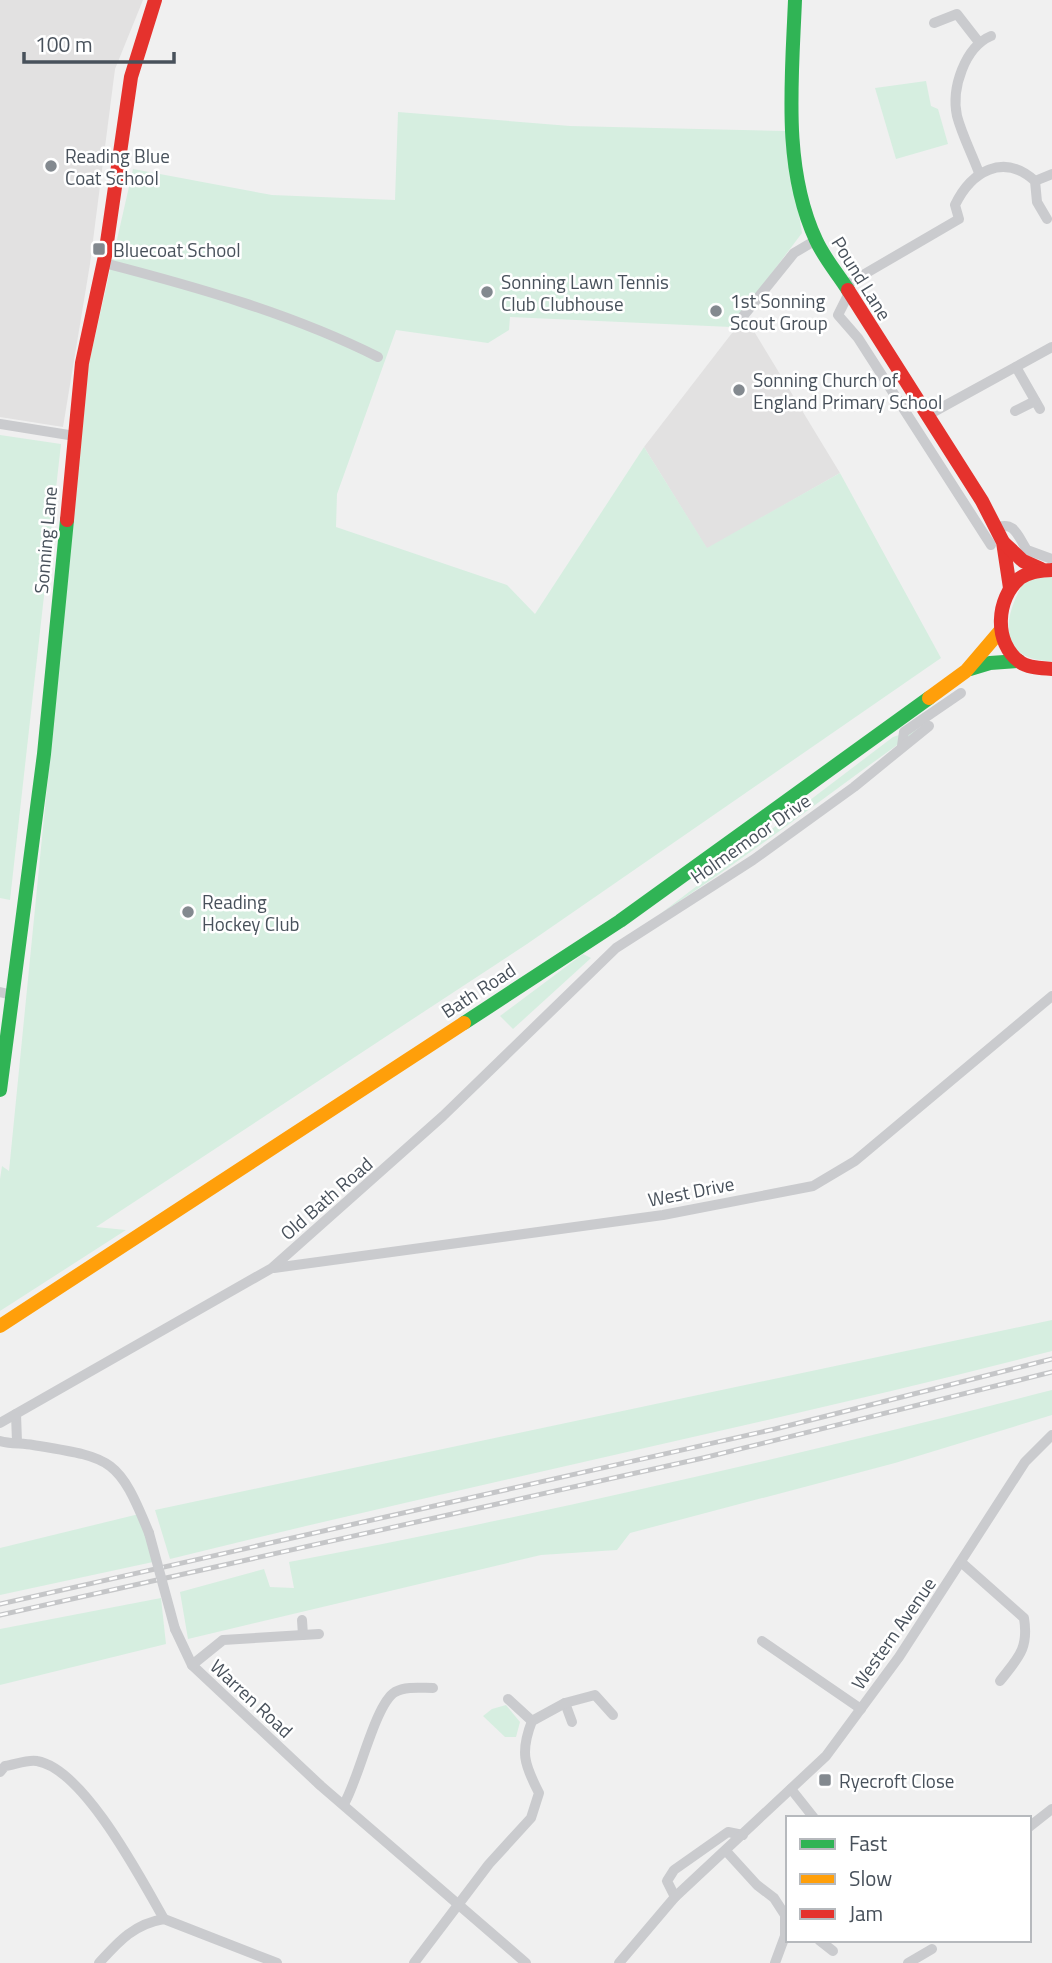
<svg xmlns="http://www.w3.org/2000/svg" width="1052" height="1963" font-family="'Titillium Web',sans-serif">
<style>
.education{fill:#e2e1e1}
.green{fill:#d6eee0}
.lines{fill:none;stroke-linecap:round;stroke-linejoin:round}
.street{stroke:#cacbce;stroke-width:10}
.fast{stroke:#30b455;stroke-width:14}
.slow{stroke:#ff9f0a;stroke-width:14}
.jam{stroke:#e5322d;stroke-width:14}
.rail-casing{stroke:#c5c6c8;stroke-width:5}
.rail{stroke:#fff;stroke-width:2.5;stroke-dasharray:8;stroke-linecap:butt}
.street-bridge{stroke:#cacbce;stroke-width:10}
.poi-dot{fill:#83898f;stroke:#fff;stroke-width:2.5}
.labels{text-anchor:middle;dominant-baseline:central;stroke-width:5;stroke-linejoin:round;paint-order:stroke}
.poi-label{font-size:19px;fill:#48515b;stroke:#fff;text-anchor:start}
.street-label{font-size:19px;fill:#48515b;stroke:#fff}
</style>
<rect width="100%" height="100%" fill="#f0f0f0"/>
<g class="education">
<path d="M 0,0 L 143,0 L 115,69 L 90,264 L 63,427 L 0,417 Z"/>
<path d="M 749,323 L 840,473 L 707,549 L 644,447 L 732,333 Z"/>
</g>
<g class="green">
<path d="M 926,81 L 931,106 L 938,109 L 948,144 L 896,159 L 875,88 Z"/>
<path d="M 398,112 L 570,126 L 785,131 L 802,233 L 731,327 L 510,317 L 509,330 L 488,343 L 396,330 L 337,494 L 336,527 L 507,585 L 535,614 L 644,447 L 707,548 L 840,473 L 941,658 L 527,944 L 96,1227 L 126,1230 L 0,1311 L 0,1179 L 2,1166 L 9,1171 L 89,363 L 133,169 L 272,195 L 395,200 Z"/>
<path d="M 0,435 L 61,444 L 10,900 L 0,898 Z"/>
<path d="M 1052,577 L 1052,662 C 1043,660 1032,660 1024,655 C 995,641 1013,598 1026,579 Z"/>
<path d="M 921,728 C 833,790 750,856 660,914 L 893,737 Z"/>
<path d="M 583,954 L 591,958 L 513,1029 L 500,1016 Z"/>
<path d="M 1052,1320 L 1052,1351 C 759,1426 463,1486 170,1559 L 155,1510 Z"/>
<path d="M 1052,1390 L 1052,1415 L 895,1463 L 630,1533 L 617,1550 L 541,1555 L 188,1639 L 180,1592 L 264,1569 L 270,1587 L 294,1588 L 289,1562 C 545,1514 799,1455 1052,1390 Z"/>
<path d="M 139,1514 L 153,1562 L 0,1595 L 0,1548 Z"/>
<path d="M 161,1598 L 166,1644 L 0,1685 L 0,1629 Z"/>
<path d="M 506,1705 L 520,1722 L 516,1737 L 505,1737 L 483,1716 L 492,1709 Z"/>
</g>
<g class="lines">
<g class="street">
<path d="M 934,23 L 957,14 L 978,41"/>
<path d="M 979,173 C 972,154 962,135 957,116 C 951,88 965,47 991,36"/>
<path d="M 1035,181 L 1052,174"/>
<path d="M 104,263 C 197,287 292,314 378,357"/>
<path d="M 844,286 L 959,219 L 955,205 C 971,172 1003,152 1035,181 L 1037,202 L 1047,219"/>
<path d="M 848,295 L 838,315 L 858,338 L 991,545"/>
<path d="M 740,320 L 794,253 L 816,240"/>
<path d="M 1016,367 L 1040,409"/>
<path d="M 1015,411 L 1035,401"/>
<path d="M 928,415 L 1052,347"/>
<path d="M 0,424 L 75,436"/>
<path d="M 996,528 C 1015,520 1018,537 1027,550 L 1052,559"/>
<path d="M 902,746 L 904,732 L 961,693"/>
<path d="M 0,992 L 12,995"/>
<path d="M 274,1268 L 663,1215 L 813,1186 L 855,1161 L 1052,996"/>
<path d="M 16,1414 L 17,1442"/>
<path d="M 0,1423 L 272,1268 L 443,1116 L 616,948 L 753,860 L 854,787 L 929,726"/>
<path d="M 0,1441 C 10,1444 22,1443 33,1445 C 112,1458 118,1457 149,1533"/>
<path d="M 962,1563 L 1024,1618 C 1029,1649 1018,1658 1000,1681"/>
<path d="M 302,1620 L 303,1635"/>
<path d="M 175,1629 L 192,1665 L 321,1786 L 526,1963"/>
<path d="M 762,1641 L 861,1709"/>
<path d="M 192,1665 L 223,1640 L 319,1634"/>
<path d="M 508,1699 L 532,1721"/>
<path d="M 565,1703 L 572,1722"/>
<path d="M 0,1772 L 5,1766 C 14,1765 28,1759 37,1761 C 84,1769 141,1879 164,1919"/>
<path d="M 791,1789 L 814,1818"/>
<path d="M 344,1804 C 359,1779 375,1704 395,1692 C 406,1686 421,1688 433,1688"/>
<path d="M 1029,1827 L 1052,1809"/>
<path d="M 726,1851 L 757,1885 L 774,1898 L 785,1915 L 785,1936 L 775,1963"/>
<path d="M 675,1897 L 667,1881 L 674,1870 L 728,1832 L 743,1835"/>
<path d="M 819,1940 L 833,1951"/>
<path d="M 99,1963 C 119,1941 134,1924 164,1919 L 277,1963"/>
<path d="M 414,1963 L 489,1864 L 531,1818 L 539,1793 C 524,1764 520,1752 532,1721 L 565,1703 L 595,1695 L 613,1715"/>
<path d="M 619,1963 L 675,1897 L 826,1756 L 899,1657 L 1025,1462 L 1052,1435"/>
<path d="M 908,1963 L 932,1949"/>
</g>
<g class="fast">
<path d="M 795,0 C 792,78 782,167 816,240 C 824,258 838,274 848,290"/>
<path d="M 970,669 L 990,663 L 1019,661"/>
<path d="M 464,1023 L 620,921 L 929,698"/>
<path d="M 0,1090 L 44,754 L 67,520"/>
</g>
<g class="slow">
<path d="M 929,698 L 966,671 L 1001,630"/>
<path d="M 0,1326 L 464,1023"/>
</g>
<g class="jam">
<path d="M 848,290 L 982,501 L 1003,542 L 1010,588"/>
<path d="M 67,520 L 82,363 L 105,256 L 131,77 L 155,0"/>
<path d="M 1004,543 L 1023,561 L 1041,569"/>
<path d="M 1052,570 C 1040,571 1030,571 1020,578 C 996,598 993,643 1020,662 C 1028,668 1042,668 1052,669"/>
</g>
<defs>
<g id="rail">
<path d="M 0,1604 L 775,1429 L 1052,1359"/>
<path d="M 0,1615 L 703,1458 L 1052,1372"/>
</g>
</defs>
<use href="#rail" class="rail-casing"/>
<use href="#rail" class="rail"/>
<path class="street-bridge" d="M 149,1533 L 175,1629"/>
</g>
<g class="poi-dot">
<circle cx="51" cy="166" r="7"/>
<rect x="92" y="242" width="14" height="14" rx="3.5"/>
<circle cx="487" cy="292" r="7"/>
<circle cx="716" cy="311" r="7"/>
<circle cx="739" cy="390" r="7"/>
<circle cx="188" cy="912" r="7"/>
<rect x="818" y="1773" width="14" height="14" rx="3.5"/>
</g>
<g class="labels">
<g class="poi-label">
<text x="65" y="155">Reading Blue<tspan x="65" dy="22">Coat School</tspan></text>
<text x="113" y="249">Bluecoat School</text>
<text x="501" y="281">Sonning Lawn Tennis<tspan x="501" dy="22">Club Clubhouse</tspan></text>
<text x="730" y="300">1st Sonning<tspan x="730" dy="22">Scout Group</tspan></text>
<text x="753" y="379">Sonning Church of<tspan x="753" dy="22">England Primary School</tspan></text>
<text x="202" y="901">Reading<tspan x="202" dy="22">Hockey Club</tspan></text>
<text x="839" y="1780">Ryecroft Close</text>
</g>
<g class="street-label">
<text transform="translate(862 278) rotate(58)">Pound Lane</text>
<text transform="translate(45 540) rotate(-85)">Sonning Lane</text>
<text transform="translate(750 838) rotate(-35)">Holmemoor Drive</text>
<text transform="translate(478 990) rotate(-33)">Bath Road</text>
<text transform="translate(691 1191) rotate(-11)">West Drive</text>
<text transform="translate(326 1198) rotate(-41)">Old Bath Road</text>
<text transform="translate(893 1633) rotate(-55)">Western Avenue</text>
<text transform="translate(252 1698) rotate(43)">Warren Road</text>
</g>
</g>
<rect x="786" y="1816" width="245" height="126" fill="#ffffff" stroke="#b6b9bd" stroke-width="2"/>
<rect x="800" y="1839" width="35" height="10" fill="#30b455" stroke="#b6b9bd" stroke-width="2"/>
<text x="849" y="1851" font-size="21" fill="#48515b">Fast</text>
<rect x="800" y="1874" width="35" height="10" fill="#ff9f0a" stroke="#b6b9bd" stroke-width="2"/>
<text x="849" y="1886" font-size="21" fill="#48515b">Slow</text>
<rect x="800" y="1909" width="35" height="10" fill="#e5322d" stroke="#b6b9bd" stroke-width="2"/>
<text x="849" y="1921" font-size="21" fill="#48515b">Jam</text>
<path d="M24 52v10h150v-10" fill="none" stroke="#48515b" stroke-width="3.5"/>
<text x="35" y="52" font-size="21" fill="#48515b" stroke="#ffffff" stroke-width="5" paint-order="stroke">100 m</text>
</svg>
